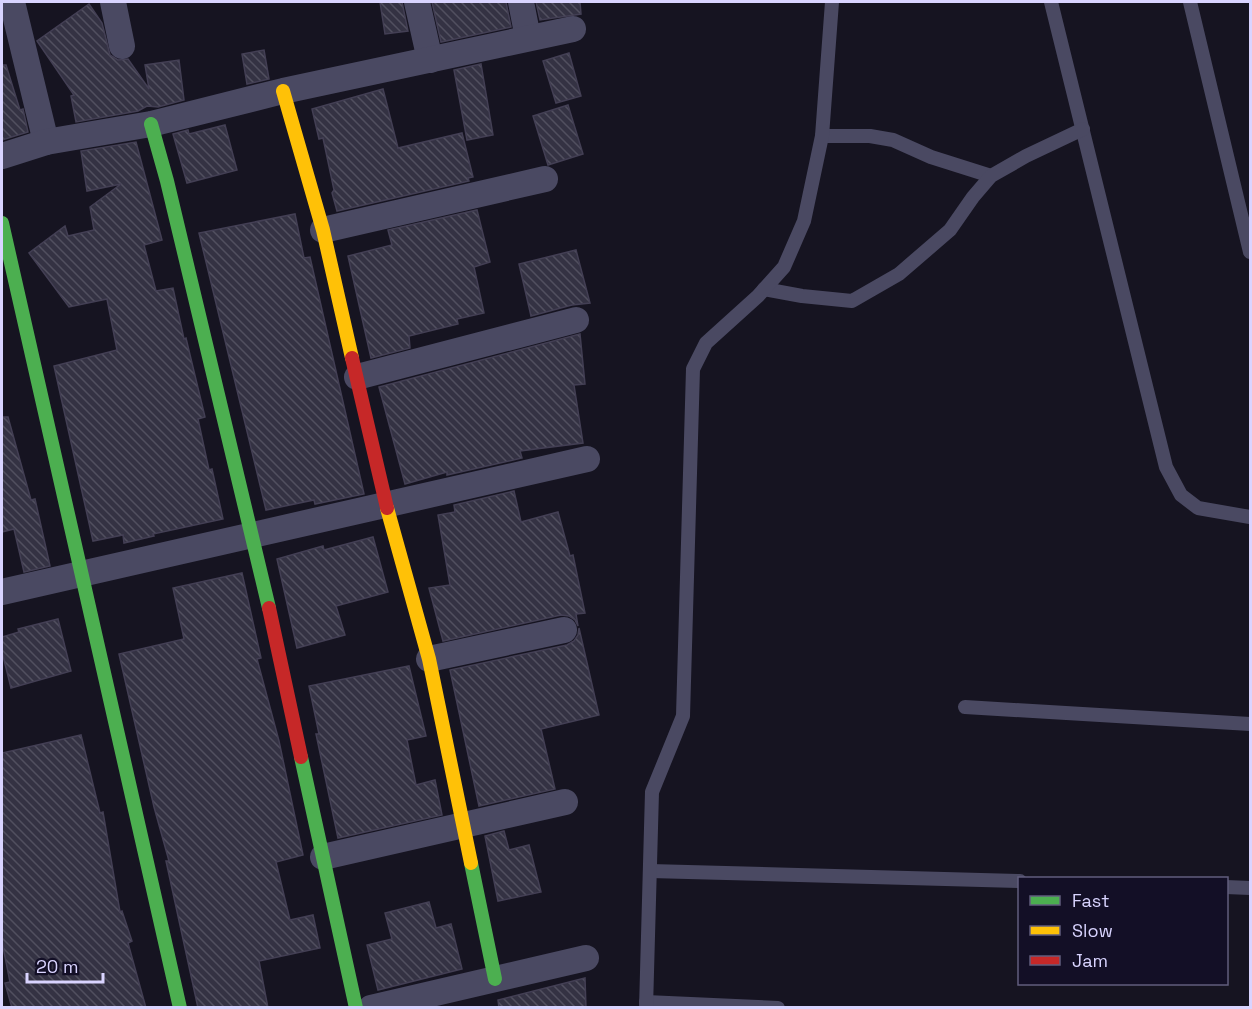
<svg xmlns="http://www.w3.org/2000/svg" width="1252" height="1009" font-family="'Space Grotesk',sans-serif">
<style>
.building{fill:url(#building-back-hatch);stroke:#433f54;stroke-width:1.5}
.lines{fill:none;stroke-linecap:round;stroke-linejoin:round}
.lane{stroke:#4a4962;stroke-width:14}
.street{stroke:#4a4962;stroke-width:26}
.fast{stroke:#4caf50;stroke-width:14}
.slow{stroke:#ffc107;stroke-width:14}
.jam{stroke:#c62828;stroke-width:14}
</style>
<defs>
<pattern id="building-back-hatch" width="6" height="6" patternUnits="userSpaceOnUse" patternTransform="scale(1.5)"><rect width="6" height="6" fill="#343243"/><path d="M-1 5l2 2M0 0l6 6M5-1l2 2" fill="none" stroke="#514f5f"/></pattern>
</defs>
<rect width="100%" height="100%" fill="#161421"/>
<g class="building">
<path d="M 380,2 L 402,2 L 408,31 L 385,34 Z"/>
<path d="M 432,2 L 506,2 L 511,27 L 441,42 Z"/>
<path d="M 536,2 L 580,2 L 581,14 L 540,20 Z"/>
<path d="M 89,4 L 102,23 L 110,55 L 118,60 L 128,59 L 149,89 L 145,65 L 179,60 L 184,100 L 158,107 L 147,106 L 138,111 L 76,122 L 71,96 L 74,95 L 37,41 Z"/>
<path d="M 264,50 L 269,79 L 247,84 L 242,54 Z"/>
<path d="M 569,53 L 581,96 L 556,103 L 543,61 Z"/>
<path d="M 481,64 L 493,135 L 467,140 L 454,70 Z"/>
<path d="M 2,65 L 6,65 L 20,110 L 23,109 L 28,132 L 2,140 Z"/>
<path d="M 383,89 L 398,148 L 462,133 L 473,177 L 468,178 L 469,181 L 337,211 L 332,193 L 334,190 L 323,138 L 319,139 L 312,109 Z"/>
<path d="M 568,105 L 583,154 L 548,165 L 533,116 Z"/>
<path d="M 225,125 L 237,170 L 187,183 L 173,134 L 188,130 L 189,134 Z"/>
<path d="M 136,142 L 162,240 L 144,245 L 156,291 L 173,288 L 184,339 L 186,338 L 205,417 L 198,419 L 209,470 L 212,469 L 223,519 L 153,534 L 154,536 L 124,543 L 123,535 L 93,541 L 54,366 L 117,350 L 107,299 L 69,307 L 29,253 L 65,226 L 68,236 L 94,230 L 90,207 L 121,184 L 87,191 L 81,151 Z"/>
<path d="M 477,210 L 490,262 L 474,267 L 484,313 L 457,319 L 458,324 L 409,336 L 410,348 L 371,358 L 348,256 L 392,245 L 388,230 Z"/>
<path d="M 295,214 L 304,258 L 310,257 L 364,494 L 315,504 L 314,500 L 266,510 L 199,233 Z"/>
<path d="M 576,250 L 590,303 L 572,305 L 531,316 L 519,264 Z"/>
<path d="M 580,334 L 585,384 L 574,385 L 583,443 L 520,451 L 522,458 L 447,475 L 447,472 L 405,484 L 379,387 Z"/>
<path d="M 2,417 L 8,417 L 31,500 L 35,499 L 50,566 L 24,572 L 14,529 L 2,532 Z"/>
<path d="M 514,491 L 521,522 L 558,512 L 570,556 L 573,555 L 585,613 L 576,614 L 578,626 L 575,620 L 569,616 L 561,615 L 443,641 L 429,588 L 450,585 L 438,515 L 455,512 L 454,505 Z"/>
<path d="M 373,537 L 388,592 L 336,606 L 345,635 L 297,648 L 277,559 L 323,546 L 324,550 Z"/>
<path d="M 242,573 L 261,658 L 257,659 L 279,741 L 303,855 L 276,862 L 290,920 L 313,915 L 320,948 L 259,961 L 268,1008 L 198,1008 L 166,861 L 169,861 L 154,807 L 119,654 L 184,639 L 173,588 Z"/>
<path d="M 58,619 L 71,671 L 11,688 L 2,652 L 2,637 L 19,632 L 18,629 Z"/>
<path d="M 579,628 L 599,715 L 541,729 L 555,789 L 479,806 L 450,670 L 567,645 L 574,641 L 578,635 Z"/>
<path d="M 409,666 L 426,736 L 407,740 L 416,785 L 435,780 L 442,815 L 338,838 L 316,734 L 319,734 L 309,686 Z"/>
<path d="M 81,735 L 100,813 L 103,812 L 120,912 L 122,911 L 132,941 L 128,943 L 146,1008 L 12,1008 L 5,983 L 10,982 L 2,942 L 2,753 Z"/>
<path d="M 504,831 L 509,850 L 529,845 L 541,892 L 498,901 L 485,836 Z"/>
<path d="M 429,902 L 436,928 L 451,924 L 462,969 L 378,990 L 367,945 L 392,939 L 385,913 Z"/>
<path d="M 585,978 L 586,1008 L 499,1008 L 498,1000 Z"/>
</g>
<g class="lines">
<g class="lane">
<path d="M 1051,2 L 1166,467 L 1181,495 L 1198,508 L 1250,517"/>
<path d="M 1190,2 L 1250,252"/>
<path d="M 822,136 L 870,136 L 893,140 L 931,157 L 991,176"/>
<path d="M 764,289 L 802,296 L 852,301 L 899,274 L 950,230 L 973,197 L 991,176 L 1026,156 L 1083,129"/>
<path d="M 965,707 L 1250,724"/>
<path d="M 650,871 L 1020,881"/>
<path d="M 1226,887 L 1250,888"/>
<path d="M 646,1002 L 778,1008"/>
<path d="M 646,1008 L 652,792 L 683,716 L 693,369 L 706,343 L 758,296 L 784,267 L 804,221 L 822,136 L 832,2"/>
</g>
<g class="street">
<path d="M 12,2 L 46,142"/>
<path d="M 113,2 L 122,46"/>
<path d="M 417,2 L 430,60"/>
<path d="M 521,2 L 528,38"/>
<path d="M 2,156 L 46,142 L 151,124 L 283,91 L 573,29"/>
<path d="M 323,230 L 545,179"/>
<path d="M 357,377 L 576,320"/>
<path d="M 2,592 L 587,459"/>
<path d="M 429,659 L 564,630"/>
<path d="M 323,857 L 565,802"/>
<path d="M 371,1008 L 586,958"/>
</g>
<g class="fast">
<path d="M 151,124 L 167,181 L 269,608"/>
<path d="M 2,223 L 180,1008"/>
<path d="M 301,757 L 356,1008"/>
<path d="M 471,863 L 495,979"/>
</g>
<g class="slow">
<path d="M 283,91 L 323,230 L 352,358"/>
<path d="M 387,508 L 429,659 L 471,863"/>
</g>
<g class="jam">
<path d="M 352,358 L 387,508"/>
<path d="M 269,608 L 301,757"/>
</g>
</g>
<rect width="1252" height="1009" fill="none" stroke="#d9d4ff" stroke-width="6"/>
<rect x="1018" y="877" width="210" height="108" fill="#130f26" stroke="#625e7d" stroke-width="1.5"/>
<rect x="1030" y="896" width="30" height="9" fill="#4caf50" stroke="#625e7d" stroke-width="1.5"/>
<text x="1072" y="907" font-size="18" fill="#d9d4ff">Fast</text>
<rect x="1030" y="926" width="30" height="9" fill="#ffc107" stroke="#625e7d" stroke-width="1.5"/>
<text x="1072" y="937" font-size="18" fill="#d9d4ff">Slow</text>
<rect x="1030" y="956" width="30" height="9" fill="#c62828" stroke="#625e7d" stroke-width="1.5"/>
<text x="1072" y="967" font-size="18" fill="#d9d4ff">Jam</text>
<path d="M27 973v9h76v-9" fill="none" stroke="#d9d4ff" stroke-width="3"/>
<text x="36" y="973" font-size="18" fill="#d9d4ff" stroke="#130f26" stroke-width="4.5" paint-order="stroke">20 m</text>
</svg>
